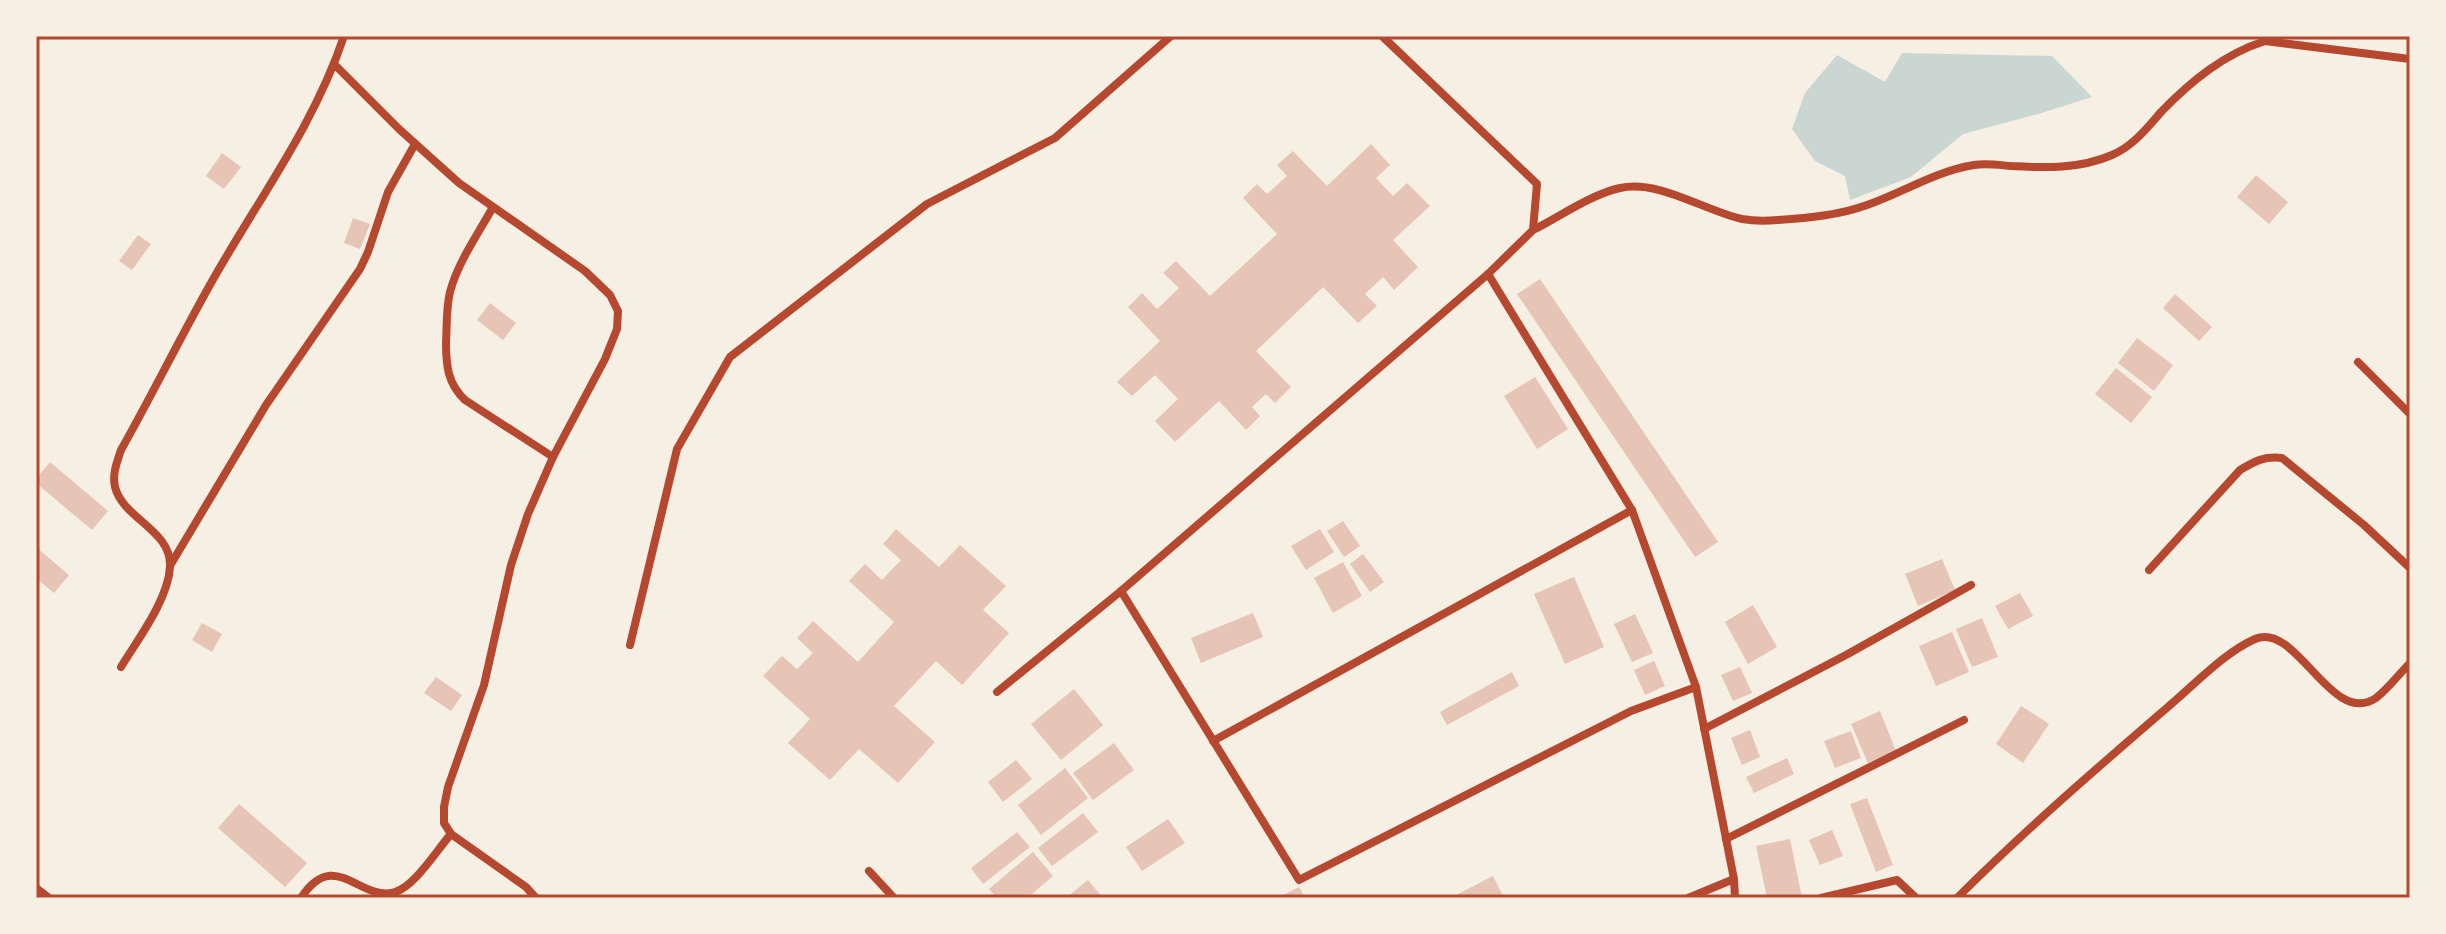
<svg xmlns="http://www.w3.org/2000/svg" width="2446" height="934" font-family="Spectral,serif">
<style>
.water{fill:#c9d6d2}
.building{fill:#e6c5b7}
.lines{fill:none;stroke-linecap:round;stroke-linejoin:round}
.minor{stroke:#b5482f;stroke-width:8}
.neatline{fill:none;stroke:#b5482f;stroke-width:3}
</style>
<rect width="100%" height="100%" fill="#f6efe4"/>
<path class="water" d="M 1902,53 L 2052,56 L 2092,97 L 2038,114 L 1963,134 L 1911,177 L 1850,200 L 1845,176 L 1815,161 L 1792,129 L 1805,93 L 1837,55 L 1885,82 Z"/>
<g class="building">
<path d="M 1371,144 L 1390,165 L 1376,178 L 1393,196 L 1407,183 L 1430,206 L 1393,240 L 1418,267 L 1394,290 L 1383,277 L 1365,294 L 1377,306 L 1358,323 L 1323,287 L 1256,351 L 1291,387 L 1275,403 L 1266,394 L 1252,407 L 1260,416 L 1246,430 L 1219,401 L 1175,442 L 1155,421 L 1178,399 L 1155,375 L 1132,396 L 1117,382 L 1160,341 L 1128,307 L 1142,293 L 1157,309 L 1179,288 L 1163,273 L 1176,261 L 1210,296 L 1277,234 L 1243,198 L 1257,184 L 1267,194 L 1287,176 L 1277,165 L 1293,151 L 1327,186 Z"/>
<path d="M 222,153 L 241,167 L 224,189 L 206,176 Z"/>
<path d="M 2256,175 L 2288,202 L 2269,224 L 2237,197 Z"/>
<path d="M 353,218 L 370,224 L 360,249 L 344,243 Z"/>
<path d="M 138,235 L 151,244 L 132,270 L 119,261 Z"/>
<path d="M 1540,279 L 1718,542 L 1695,557 L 1517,294 Z"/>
<path d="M 2175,294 L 2212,327 L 2199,341 L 2163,308 Z"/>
<path d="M 490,303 L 516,323 L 503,340 L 477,320 Z"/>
<path d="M 2137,338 L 2173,365 L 2154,391 L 2118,363 Z"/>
<path d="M 2116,368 L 2152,397 L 2131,423 L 2095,394 Z"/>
<path d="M 1535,377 L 1568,429 L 1537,449 L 1504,396 Z"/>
<path d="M 50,462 L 108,511 L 92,530 L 36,483 L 36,479 Z"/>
<path d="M 1343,521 L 1360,546 L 1344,557 L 1327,531 Z"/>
<path d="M 896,529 L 939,567 L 960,545 L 1006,586 L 983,610 L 1009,633 L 962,685 L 936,661 L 894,706 L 935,742 L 898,783 L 859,749 L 830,780 L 788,743 L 810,719 L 763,676 L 782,656 L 797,669 L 813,653 L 797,638 L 813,621 L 858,662 L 894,622 L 849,581 L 865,564 L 882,580 L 901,560 L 883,544 Z"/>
<path d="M 1320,529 L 1334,552 L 1306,570 L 1291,546 Z"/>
<path d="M 36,547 L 69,575 L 54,593 L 36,578 Z"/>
<path d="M 1363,554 L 1384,582 L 1370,592 L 1350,564 Z"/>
<path d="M 1942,559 L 1955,590 L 1918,606 L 1905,574 Z"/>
<path d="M 1343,562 L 1362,596 L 1333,613 L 1314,578 Z"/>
<path d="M 1574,577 L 1604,647 L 1565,664 L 1534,594 Z"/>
<path d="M 2020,593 L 2033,616 L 2008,629 L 1995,606 Z"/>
<path d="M 1753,605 L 1777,647 L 1748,664 L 1725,622 Z"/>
<path d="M 1253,613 L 1263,637 L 1201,663 L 1191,638 Z"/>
<path d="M 1635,614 L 1653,653 L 1632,662 L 1614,624 Z"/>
<path d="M 1982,618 L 1998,657 L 1972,667 L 1956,629 Z"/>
<path d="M 202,623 L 222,634 L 212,652 L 192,640 Z"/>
<path d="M 1952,632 L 1969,672 L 1936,686 L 1919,646 Z"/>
<path d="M 1654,661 L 1665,686 L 1645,695 L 1634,670 Z"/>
<path d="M 1740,667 L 1752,693 L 1733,701 L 1721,675 Z"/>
<path d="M 1512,672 L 1519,686 L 1447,725 L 1440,712 Z"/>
<path d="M 436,677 L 462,695 L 451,711 L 424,693 Z"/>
<path d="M 1074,689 L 1103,725 L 1061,760 L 1031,724 Z"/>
<path d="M 2021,706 L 2049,724 L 2023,763 L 1996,744 Z"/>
<path d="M 1880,711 L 1896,751 L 1868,763 L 1851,724 Z"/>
<path d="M 1750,730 L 1760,757 L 1742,765 L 1731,738 Z"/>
<path d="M 1851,731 L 1861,758 L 1835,768 L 1824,741 Z"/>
<path d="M 1114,743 L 1134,770 L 1093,800 L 1073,773 Z"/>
<path d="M 1787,758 L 1794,774 L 1754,793 L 1746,777 Z"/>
<path d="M 1016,760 L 1032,779 L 1003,802 L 988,782 Z"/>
<path d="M 1065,768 L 1088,798 L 1041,835 L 1018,805 Z"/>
<path d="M 1867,798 L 1893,865 L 1876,872 L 1850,804 Z"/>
<path d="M 239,804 L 307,863 L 285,887 L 218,828 Z"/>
<path d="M 1083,813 L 1098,832 L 1052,866 L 1038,848 Z"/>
<path d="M 1168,819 L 1185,843 L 1142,871 L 1126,847 Z"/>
<path d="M 1832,830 L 1843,856 L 1820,865 L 1809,840 Z"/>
<path d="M 1017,832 L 1030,847 L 983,884 L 971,868 Z"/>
<path d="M 1790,839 L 1802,898 L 1767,898 L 1756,846 Z"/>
<path d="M 1033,852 L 1053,876 L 1027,898 L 997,898 L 989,889 Z"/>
<path d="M 1493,876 L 1504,898 L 1457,898 L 1456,895 Z"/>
<path d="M 1088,880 L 1103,898 L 1066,898 Z"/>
<path d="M 1299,887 L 1305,898 L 1277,898 Z"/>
</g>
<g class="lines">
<g class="minor">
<path d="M 335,65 L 399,129 L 459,183 L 585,271 L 610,295 L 618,311 L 617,329 L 605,359 L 553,457 L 528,514 L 511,565 L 484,685 L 448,787 L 444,807 L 444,823 L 451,834 L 526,887 L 536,898"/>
<path d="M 493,207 C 478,234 458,262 450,292 C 446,308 447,326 446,343 C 446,366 448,384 465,400 L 553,457"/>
<path d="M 1533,230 C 1559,217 1592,194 1620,188 C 1658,179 1705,211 1742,219 C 1753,221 1767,221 1778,220 C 1808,218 1840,215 1867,205 C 1904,192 1936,171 1974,165 C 1986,163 1999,165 2011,166 C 2045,168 2080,169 2112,155 C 2133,146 2146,129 2161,112 C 2191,81 2224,54 2265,41 L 2410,59"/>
<path d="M 1488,274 L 1632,510 L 1696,687 L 1734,879 L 1735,898"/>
<path d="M 2358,362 L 2410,414"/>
<path d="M 171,564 L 266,405 L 360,269 L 368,252 L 388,192 L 415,144"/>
<path d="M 2149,570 L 2240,470 C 2255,461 2264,456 2282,458 L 2364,525 L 2410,568"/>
<path d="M 1121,591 L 1299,880 L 1631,711 L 1696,687"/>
<path d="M 630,645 L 677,449 L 730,357 L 927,204 L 1055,138 L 1171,36"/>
<path d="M 121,667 C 138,639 168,600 170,567 C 172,530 123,519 115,487 C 112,474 117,462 121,450 C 152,395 180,338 211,283 C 257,201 314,126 344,36"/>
<path d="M 997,692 L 1121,591 L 1488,274 L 1533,230 L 1537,184 L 1382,36"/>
<path d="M 1704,729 L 1846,655 L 1971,585"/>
<path d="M 1213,741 L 1632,510"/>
<path d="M 1726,839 L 1964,720"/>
<path d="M 869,871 L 894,898"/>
<path d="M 36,888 L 49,898"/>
<path d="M 301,898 C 335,846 360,903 395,892 C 415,886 437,850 451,834"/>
<path d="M 1688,898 L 1734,879"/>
<path d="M 1821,898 L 1897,880 L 1916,898"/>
<path d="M 1957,898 C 2025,830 2097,768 2169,706 C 2194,685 2225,652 2255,639 C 2297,621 2331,728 2376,698 C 2388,689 2399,674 2410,663"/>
</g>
</g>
<rect width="2446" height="934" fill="none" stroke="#f6efe4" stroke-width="76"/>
<rect x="38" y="38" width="2370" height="858" class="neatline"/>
</svg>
